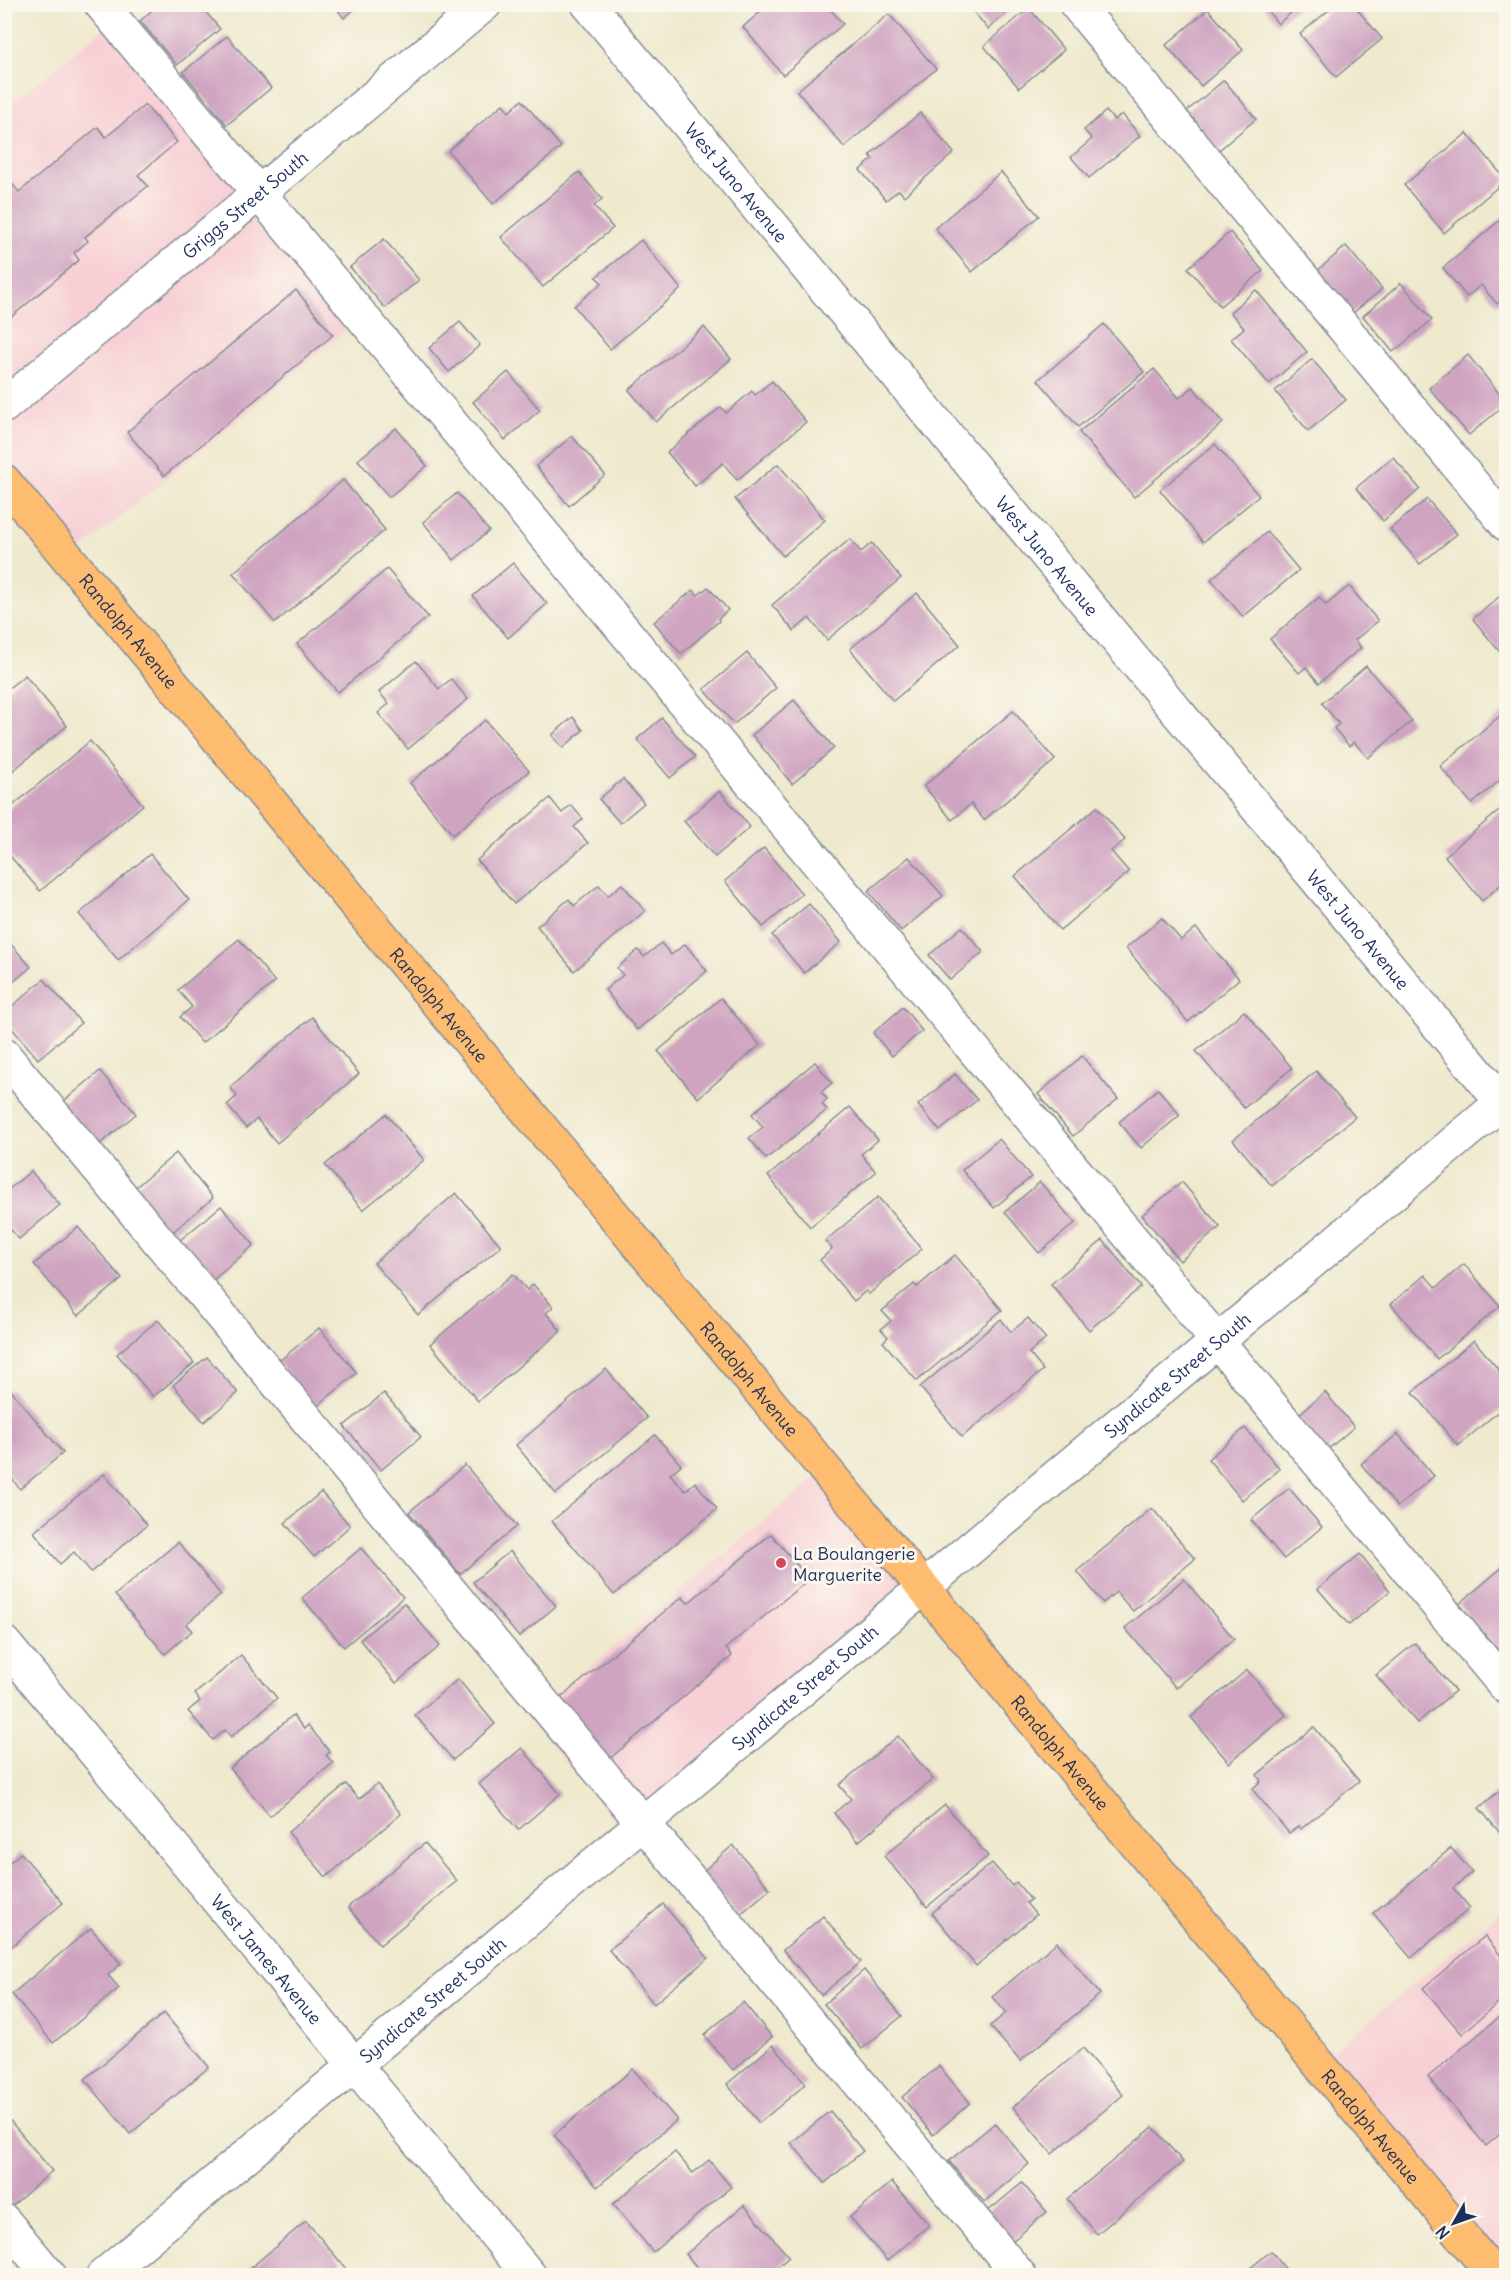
<svg xmlns="http://www.w3.org/2000/svg" width="1511" height="2280" font-family="Delius,sans-serif">
<style>
.built{fill:#f7cfd4}
.building{fill:#cfa4c1}
.lines{fill:none;stroke-linecap:round;stroke-linejoin:round}
.minor-casing{stroke:#858c96;stroke-width:36}
.major-casing{stroke:#858c96;stroke-width:36}
.path{stroke:#858c96;stroke-width:4;stroke-dasharray:1.5 4.5;stroke-linecap:butt}
.minor{stroke:#fff;stroke-width:33}
.major{stroke:#fdbc6f;stroke-width:33}
.poi-dot{fill:#d1495b;stroke:#fbf7ec;stroke-width:2}
.labels{text-anchor:middle;dominant-baseline:central;stroke-width:6;stroke-linejoin:round;paint-order:stroke}
.street-label{font-size:18px;fill:#1b2f5e;stroke:#fbf7ec}
.poi-label{font-size:18px;fill:#1b2f5e;stroke:#fbf7ec;text-anchor:start}
</style>
<rect width="100%" height="100%" fill="#fbf7ec"/>
<filter id="ink" filterUnits="userSpaceOnUse"><feTurbulence type="fractalNoise" baseFrequency=".0167" numOctaves="2"/><feDisplacementMap in="SourceGraphic" scale="12" xChannelSelector="R" yChannelSelector="G"/><feConvolveMatrix kernelMatrix="1 2 1 2 8 2 1 2 1" color-interpolation-filters="sRGB"/></filter>
<filter id="wash" filterUnits="userSpaceOnUse"><feTurbulence type="fractalNoise" baseFrequency=".008" numOctaves="4" result="noise"/><feDisplacementMap in="SourceGraphic" scale="24" xChannelSelector="R" yChannelSelector="G"/><feGaussianBlur stdDeviation="1.35" result="paint"/><feColorMatrix in="noise" values="0 0 0 0 0 0 0 0 0 0 0 0 0 0 0 0 0 1.4 0 .05"/><feComposite in="paint" operator="in"/></filter>
<g filter="url(#wash)">
<rect width="100%" height="100%" fill="#efe9ce"/>
<g class="built">
<path d="M 108,25 L 357,321 L 71,558 L 5,476 L 4,110 Z"/>
<path d="M 830,1466 L 935,1585 L 628,1834 L 529,1718 Z"/>
<path d="M 1506,1908 L 1506,2273 L 1322,2060 Z"/>
</g>
<g id="blocks">
<g class="building">
<path d="M 159,4 L 199,4 L 220,29 L 177,65 L 140,21 Z"/>
<path d="M 333,4 L 361,4 L 344,18 Z"/>
<path d="M 769,4 L 836,4 L 830,9 L 843,24 L 783,75 L 743,27 Z"/>
<path d="M 967,4 L 1017,4 L 988,29 Z"/>
<path d="M 1262,4 L 1301,4 L 1278,24 Z"/>
<path d="M 1327,4 L 1353,4 L 1382,39 L 1336,77 L 1300,34 L 1330,9 Z"/>
<path d="M 1029,8 L 1064,50 L 1019,88 L 984,46 Z"/>
<path d="M 1208,9 L 1243,50 L 1201,86 L 1166,45 Z"/>
<path d="M 889,14 L 936,69 L 844,147 L 797,91 Z"/>
<path d="M 227,36 L 271,88 L 227,125 L 183,72 Z"/>
<path d="M 1224,80 L 1256,119 L 1219,150 L 1187,111 Z"/>
<path d="M 522,100 L 561,147 L 493,204 L 448,151 L 503,104 L 509,112 Z"/>
<path d="M 145,105 L 177,142 L 138,175 L 148,186 L 85,237 L 88,241 L 74,253 L 79,260 L 4,323 L 4,174 L 19,192 L 98,127 L 106,137 Z"/>
<path d="M 1106,111 L 1114,120 L 1122,114 L 1140,136 L 1089,178 L 1071,157 L 1092,139 L 1084,130 Z"/>
<path d="M 920,113 L 954,153 L 904,196 L 899,190 L 886,200 L 860,170 L 873,159 L 870,155 Z"/>
<path d="M 1467,133 L 1506,180 L 1444,233 L 1404,185 Z"/>
<path d="M 579,172 L 602,199 L 594,206 L 613,228 L 543,287 L 501,237 Z"/>
<path d="M 1001,172 L 1039,216 L 972,272 L 935,228 Z"/>
<path d="M 1506,215 L 1506,296 L 1497,304 L 1481,285 L 1467,297 L 1443,268 Z"/>
<path d="M 1230,232 L 1263,271 L 1220,306 L 1188,268 Z"/>
<path d="M 384,239 L 419,280 L 385,308 L 350,267 Z"/>
<path d="M 641,240 L 681,289 L 610,349 L 574,306 L 602,283 L 596,277 Z"/>
<path d="M 1346,246 L 1382,289 L 1353,313 L 1317,271 Z"/>
<path d="M 1401,283 L 1432,320 L 1393,352 L 1363,316 Z"/>
<path d="M 296,290 L 333,335 L 164,476 L 127,432 Z"/>
<path d="M 1256,290 L 1307,352 L 1269,384 L 1231,339 L 1244,328 L 1230,312 Z"/>
<path d="M 460,322 L 480,345 L 449,372 L 429,348 Z"/>
<path d="M 1104,324 L 1144,372 L 1078,427 L 1038,380 Z"/>
<path d="M 704,327 L 731,359 L 656,422 L 629,390 Z"/>
<path d="M 1468,355 L 1506,402 L 1506,404 L 1469,435 L 1429,388 Z"/>
<path d="M 1312,359 L 1346,400 L 1308,431 L 1275,391 Z"/>
<path d="M 1154,369 L 1179,398 L 1193,387 L 1223,423 L 1134,497 L 1079,432 Z"/>
<path d="M 508,372 L 540,410 L 505,440 L 473,402 Z"/>
<path d="M 772,381 L 806,422 L 737,480 L 723,463 L 695,486 L 667,452 L 721,407 L 726,413 L 752,391 L 755,395 Z"/>
<path d="M 396,428 L 427,466 L 389,497 L 358,460 Z"/>
<path d="M 572,436 L 605,475 L 569,506 L 536,466 Z"/>
<path d="M 1215,444 L 1259,496 L 1203,542 L 1160,490 Z"/>
<path d="M 1393,457 L 1420,489 L 1383,521 L 1356,488 Z"/>
<path d="M 778,464 L 825,520 L 783,556 L 735,499 Z"/>
<path d="M 343,480 L 385,530 L 275,623 L 233,573 Z"/>
<path d="M 457,493 L 489,531 L 454,560 L 423,522 Z"/>
<path d="M 1427,499 L 1457,534 L 1420,564 L 1390,529 Z"/>
<path d="M 1267,532 L 1299,570 L 1243,617 L 1211,579 Z"/>
<path d="M 850,539 L 861,552 L 872,543 L 901,578 L 827,640 L 809,618 L 794,631 L 772,605 Z"/>
<path d="M 513,563 L 547,604 L 508,638 L 473,596 Z"/>
<path d="M 387,569 L 428,617 L 338,692 L 297,644 Z"/>
<path d="M 1349,586 L 1378,621 L 1355,640 L 1361,648 L 1319,683 L 1306,667 L 1299,673 L 1270,639 L 1319,597 L 1326,605 Z"/>
<path d="M 708,587 L 728,610 L 718,619 L 719,621 L 681,654 L 654,622 L 693,590 L 698,595 Z"/>
<path d="M 1506,591 L 1506,653 L 1503,656 L 1473,619 Z"/>
<path d="M 917,593 L 960,645 L 893,701 L 850,649 Z"/>
<path d="M 747,653 L 776,688 L 734,724 L 704,689 Z"/>
<path d="M 416,661 L 439,689 L 451,679 L 468,699 L 408,749 L 378,713 L 389,704 L 379,692 Z"/>
<path d="M 1366,666 L 1412,721 L 1368,758 L 1354,742 L 1349,746 L 1334,728 L 1339,724 L 1322,703 Z"/>
<path d="M 25,675 L 67,726 L 4,778 L 4,692 Z"/>
<path d="M 794,700 L 834,748 L 792,784 L 752,735 Z"/>
<path d="M 1013,711 L 1055,760 L 984,820 L 971,804 L 952,820 L 924,786 Z"/>
<path d="M 1506,711 L 1506,775 L 1472,804 L 1440,766 Z"/>
<path d="M 573,717 L 583,730 L 563,748 L 552,735 Z"/>
<path d="M 662,718 L 695,757 L 670,778 L 637,739 Z"/>
<path d="M 485,720 L 529,771 L 453,835 L 410,783 Z"/>
<path d="M 90,741 L 143,805 L 40,891 L 4,849 L 4,813 Z"/>
<path d="M 623,779 L 644,803 L 620,823 L 599,799 Z"/>
<path d="M 720,791 L 750,827 L 715,857 L 684,821 Z"/>
<path d="M 550,798 L 562,813 L 571,805 L 583,819 L 574,827 L 588,843 L 514,904 L 477,860 Z"/>
<path d="M 1506,805 L 1506,880 L 1482,901 L 1445,856 Z"/>
<path d="M 1097,807 L 1125,840 L 1111,851 L 1129,872 L 1060,930 L 1015,876 Z"/>
<path d="M 764,848 L 802,894 L 763,927 L 725,881 Z"/>
<path d="M 150,854 L 189,900 L 118,960 L 79,914 Z"/>
<path d="M 909,857 L 943,896 L 901,931 L 868,891 Z"/>
<path d="M 622,884 L 645,911 L 574,971 L 537,926 L 569,899 L 574,906 L 599,885 L 608,896 Z"/>
<path d="M 809,904 L 841,942 L 804,973 L 772,935 Z"/>
<path d="M 1162,918 L 1181,940 L 1196,928 L 1239,979 L 1188,1022 L 1126,948 Z"/>
<path d="M 962,927 L 983,952 L 950,980 L 929,955 Z"/>
<path d="M 239,939 L 275,982 L 202,1043 L 180,1017 L 192,1007 L 178,990 Z"/>
<path d="M 8,941 L 31,967 L 6,988 L 4,944 Z"/>
<path d="M 661,943 L 671,955 L 685,944 L 707,971 L 637,1030 L 605,990 L 623,975 L 617,968 L 638,950 L 644,957 Z"/>
<path d="M 44,979 L 81,1023 L 38,1059 L 4,1019 L 4,1013 Z"/>
<path d="M 721,998 L 760,1045 L 698,1098 L 658,1051 Z"/>
<path d="M 903,1007 L 922,1031 L 892,1056 L 873,1033 Z"/>
<path d="M 1244,1011 L 1292,1068 L 1244,1108 L 1196,1051 Z"/>
<path d="M 312,1017 L 359,1074 L 277,1143 L 257,1119 L 246,1128 L 227,1105 L 237,1096 L 230,1087 Z"/>
<path d="M 1082,1056 L 1118,1099 L 1073,1136 L 1038,1094 Z"/>
<path d="M 815,1062 L 832,1083 L 821,1092 L 827,1099 L 822,1104 L 827,1110 L 766,1159 L 749,1138 L 763,1127 L 752,1114 Z"/>
<path d="M 100,1071 L 136,1114 L 94,1149 L 58,1106 Z"/>
<path d="M 1316,1071 L 1355,1117 L 1272,1186 L 1233,1140 Z"/>
<path d="M 955,1074 L 977,1100 L 940,1131 L 918,1105 Z"/>
<path d="M 1158,1089 L 1180,1115 L 1141,1148 L 1119,1122 Z"/>
<path d="M 850,1107 L 878,1140 L 861,1154 L 876,1172 L 810,1227 L 768,1176 Z"/>
<path d="M 386,1114 L 424,1160 L 363,1210 L 325,1165 Z"/>
<path d="M 999,1139 L 1031,1177 L 994,1208 L 962,1170 Z"/>
<path d="M 176,1153 L 213,1198 L 168,1236 L 131,1191 Z"/>
<path d="M 31,1171 L 60,1205 L 19,1239 L 4,1222 L 4,1193 Z"/>
<path d="M 1040,1182 L 1075,1223 L 1039,1253 L 1005,1212 Z"/>
<path d="M 1182,1182 L 1220,1227 L 1180,1261 L 1142,1215 Z"/>
<path d="M 456,1193 L 501,1246 L 418,1315 L 374,1263 Z"/>
<path d="M 878,1197 L 922,1249 L 869,1294 L 866,1291 L 854,1301 L 820,1260 L 832,1249 L 825,1241 Z"/>
<path d="M 221,1206 L 254,1245 L 212,1281 L 179,1241 Z"/>
<path d="M 78,1227 L 122,1279 L 78,1316 L 34,1264 Z"/>
<path d="M 1103,1240 L 1141,1287 L 1089,1330 L 1051,1284 Z"/>
<path d="M 955,1255 L 1002,1310 L 917,1381 L 883,1342 L 888,1337 L 881,1329 L 891,1321 L 882,1311 L 914,1284 L 917,1287 Z"/>
<path d="M 1464,1264 L 1500,1306 L 1437,1359 L 1391,1304 L 1425,1275 L 1436,1288 Z"/>
<path d="M 513,1274 L 527,1290 L 533,1284 L 553,1307 L 546,1313 L 561,1331 L 478,1401 L 430,1344 Z"/>
<path d="M 1028,1318 L 1046,1339 L 1029,1353 L 1043,1370 L 962,1437 L 920,1387 L 1001,1319 L 1011,1332 Z"/>
<path d="M 158,1320 L 194,1363 L 153,1397 L 117,1354 Z"/>
<path d="M 319,1328 L 357,1373 L 315,1408 L 278,1362 Z"/>
<path d="M 1474,1340 L 1506,1379 L 1506,1405 L 1458,1446 L 1413,1392 Z"/>
<path d="M 207,1357 L 238,1393 L 204,1422 L 173,1385 Z"/>
<path d="M 606,1369 L 647,1418 L 556,1494 L 516,1445 Z"/>
<path d="M 10,1389 L 63,1453 L 20,1489 L 5,1470 L 5,1393 Z"/>
<path d="M 1325,1392 L 1354,1427 L 1326,1451 L 1297,1416 Z"/>
<path d="M 384,1393 L 421,1437 L 381,1470 L 344,1426 Z"/>
<path d="M 1245,1428 L 1280,1469 L 1242,1500 L 1208,1459 Z"/>
<path d="M 1398,1434 L 1434,1476 L 1397,1507 L 1361,1464 Z"/>
<path d="M 655,1435 L 681,1465 L 670,1474 L 685,1491 L 695,1482 L 717,1509 L 614,1595 L 552,1521 Z"/>
<path d="M 465,1465 L 517,1526 L 460,1574 L 409,1512 Z"/>
<path d="M 104,1474 L 147,1525 L 91,1572 L 74,1552 L 60,1564 L 34,1532 Z"/>
<path d="M 1289,1488 L 1322,1527 L 1284,1559 L 1251,1520 Z"/>
<path d="M 321,1492 L 350,1526 L 314,1557 L 285,1523 Z"/>
<path d="M 1152,1508 L 1195,1559 L 1133,1611 L 1116,1592 L 1103,1603 L 1077,1571 Z"/>
<path d="M 771,1534 L 809,1579 L 726,1648 L 732,1656 L 607,1761 L 557,1701 L 682,1597 L 688,1603 Z"/>
<path d="M 178,1542 L 221,1595 L 186,1624 L 192,1631 L 165,1654 L 115,1595 Z"/>
<path d="M 361,1548 L 403,1597 L 344,1647 L 302,1598 Z"/>
<path d="M 510,1551 L 556,1606 L 519,1637 L 473,1582 Z"/>
<path d="M 1360,1554 L 1390,1591 L 1349,1625 L 1318,1589 Z"/>
<path d="M 1504,1566 L 1506,1570 L 1506,1651 L 1502,1655 L 1459,1604 Z"/>
<path d="M 1184,1579 L 1234,1639 L 1176,1688 L 1125,1628 Z"/>
<path d="M 404,1603 L 440,1646 L 396,1683 L 360,1640 Z"/>
<path d="M 1415,1643 L 1455,1691 L 1417,1723 L 1376,1675 Z"/>
<path d="M 241,1655 L 277,1698 L 231,1737 L 225,1730 L 213,1740 L 188,1711 L 200,1701 L 195,1694 Z"/>
<path d="M 1247,1670 L 1286,1715 L 1229,1763 L 1191,1717 Z"/>
<path d="M 458,1679 L 495,1724 L 453,1760 L 415,1715 Z"/>
<path d="M 293,1715 L 304,1729 L 308,1725 L 330,1752 L 326,1755 L 333,1763 L 270,1816 L 230,1768 Z"/>
<path d="M 1314,1727 L 1359,1781 L 1301,1829 L 1299,1826 L 1289,1833 L 1252,1789 L 1261,1781 L 1257,1775 Z"/>
<path d="M 898,1736 L 933,1779 L 858,1842 L 834,1813 L 851,1799 L 839,1785 Z"/>
<path d="M 522,1748 L 560,1794 L 518,1830 L 479,1784 Z"/>
<path d="M 346,1784 L 359,1799 L 377,1784 L 401,1814 L 326,1877 L 288,1832 Z"/>
<path d="M 1506,1785 L 1506,1840 L 1479,1808 Z"/>
<path d="M 945,1805 L 988,1856 L 927,1907 L 884,1856 Z"/>
<path d="M 425,1843 L 457,1881 L 380,1945 L 348,1907 Z"/>
<path d="M 733,1845 L 770,1889 L 737,1917 L 701,1873 Z"/>
<path d="M 1451,1848 L 1472,1872 L 1453,1888 L 1470,1908 L 1411,1958 L 1373,1913 Z"/>
<path d="M 21,1853 L 63,1903 L 4,1953 L 4,1867 Z"/>
<path d="M 992,1863 L 1012,1886 L 1016,1882 L 1031,1900 L 1026,1903 L 1036,1915 L 976,1966 L 932,1913 Z"/>
<path d="M 663,1904 L 708,1958 L 654,2004 L 609,1950 Z"/>
<path d="M 823,1916 L 861,1962 L 821,1995 L 783,1950 Z"/>
<path d="M 91,1928 L 121,1964 L 108,1975 L 119,1988 L 53,2043 L 12,1994 Z"/>
<path d="M 1485,1936 L 1506,1962 L 1506,1996 L 1462,2034 L 1423,1988 Z"/>
<path d="M 1057,1942 L 1100,1994 L 1020,2061 L 990,2026 L 1006,2013 L 992,1997 Z"/>
<path d="M 864,1970 L 902,2016 L 862,2049 L 824,2004 Z"/>
<path d="M 743,2002 L 772,2037 L 733,2070 L 704,2035 Z"/>
<path d="M 1506,2011 L 1506,2129 L 1486,2146 L 1428,2077 Z"/>
<path d="M 164,2013 L 209,2067 L 130,2134 L 85,2079 Z"/>
<path d="M 773,2045 L 806,2084 L 759,2123 L 727,2084 Z"/>
<path d="M 1083,2048 L 1123,2095 L 1052,2154 L 1013,2107 Z"/>
<path d="M 939,2066 L 970,2103 L 933,2135 L 902,2097 Z"/>
<path d="M 633,2069 L 677,2120 L 597,2187 L 554,2135 Z"/>
<path d="M 830,2111 L 863,2151 L 825,2183 L 791,2143 Z"/>
<path d="M 7,2117 L 52,2171 L 12,2206 L 4,2197 L 4,2119 Z"/>
<path d="M 995,2123 L 1029,2164 L 984,2202 L 949,2161 Z"/>
<path d="M 1153,2127 L 1183,2162 L 1097,2234 L 1067,2199 Z"/>
<path d="M 675,2152 L 693,2173 L 709,2160 L 731,2187 L 653,2252 L 613,2204 Z"/>
<path d="M 892,2182 L 929,2225 L 887,2261 L 850,2217 Z"/>
<path d="M 1022,2183 L 1047,2212 L 1011,2242 L 987,2212 Z"/>
<path d="M 744,2205 L 789,2257 L 767,2276 L 704,2276 L 686,2254 Z"/>
<path d="M 306,2221 L 347,2270 L 340,2276 L 241,2276 Z"/>
<path d="M 1271,2251 L 1291,2276 L 1241,2276 Z"/>
</g>
</g>
</g>
<g filter="url(#ink)">
<use href="#blocks" fill-opacity="0" stroke="#858c96" stroke-width="1.5"/>
<g class="lines">
<defs>
<g id="minor">
<path d="M 101,4 L 1506,1687"/>
<path id="s1" d="M 588,4 L 1506,1107"/>
<path d="M 1076,4 L 1506,524"/>
<path id="s2" d="M 4,406 L 485,4"/>
<path d="M 4,1055 L 1020,2276"/>
<path id="s3" d="M 4,1643 L 530,2276"/>
<path d="M 4,2221 L 50,2276"/>
<path id="s4" d="M 103,2276 L 1506,1099"/>
</g>
<g id="major">
<path id="s5" d="M 4,481 L 1495,2276"/>
</g>
</defs>
<use href="#minor" class="minor-casing"/>
<use href="#major" class="major-casing"/>
<path class="path" d="M 1502,1029 L 1504,1019 L 1506,1017"/>
<use href="#minor" class="minor"/>
<use href="#major" class="major"/>
</g>
</g>
<circle class="poi-dot" cx="781" cy="1563" r="6"/>
<g class="labels">
<g class="street-label">
<text stroke="none"><textPath href="#s1" startOffset="232">West Juno Avenue</textPath></text>
<text stroke="none"><textPath href="#s2" startOffset="314">Griggs Street South</textPath></text>
<text stroke="none"><textPath href="#s1" startOffset="718">West Juno Avenue</textPath></text>
<text stroke="none"><textPath href="#s5" startOffset="195">Randolph Avenue</textPath></text>
<text stroke="none"><textPath href="#s1" startOffset="1204">West Juno Avenue</textPath></text>
<text stroke="none"><textPath href="#s5" startOffset="681">Randolph Avenue</textPath></text>
<text stroke="none"><textPath href="#s4" startOffset="1402">Syndicate Street South</textPath></text>
<text stroke="none"><textPath href="#s5" startOffset="1167">Randolph Avenue</textPath></text>
<text stroke="none"><textPath href="#s4" startOffset="916">Syndicate Street South</textPath></text>
<text stroke="none"><textPath href="#s5" startOffset="1653">Randolph Avenue</textPath></text>
<text stroke="none"><textPath href="#s3" startOffset="411">West James Avenue</textPath></text>
<text stroke="none"><textPath href="#s4" startOffset="430">Syndicate Street South</textPath></text>
<text stroke="none"><textPath href="#s5" startOffset="2139">Randolph Avenue</textPath></text>
</g>
<g class="poi-label">
<text x="793" y="1553">La Boulangerie<tspan x="793" dy="21">Marguerite</tspan></text>
</g>
</g>
<rect width="1511" height="2280" fill="none" stroke="#fbf7ec" stroke-width="24"/>
<g transform="translate(1454 2223) rotate(230)" stroke="#fbf7ec" stroke-width="4.5" paint-order="stroke">
<path d="M0-4.5L10 22L0 15L-10 22Z" fill="#1b2f5e"/>
<text y="-9" font-size="16" font-weight="bold" text-anchor="middle" fill="#1b2f5e">N</text>
</g>
</svg>
